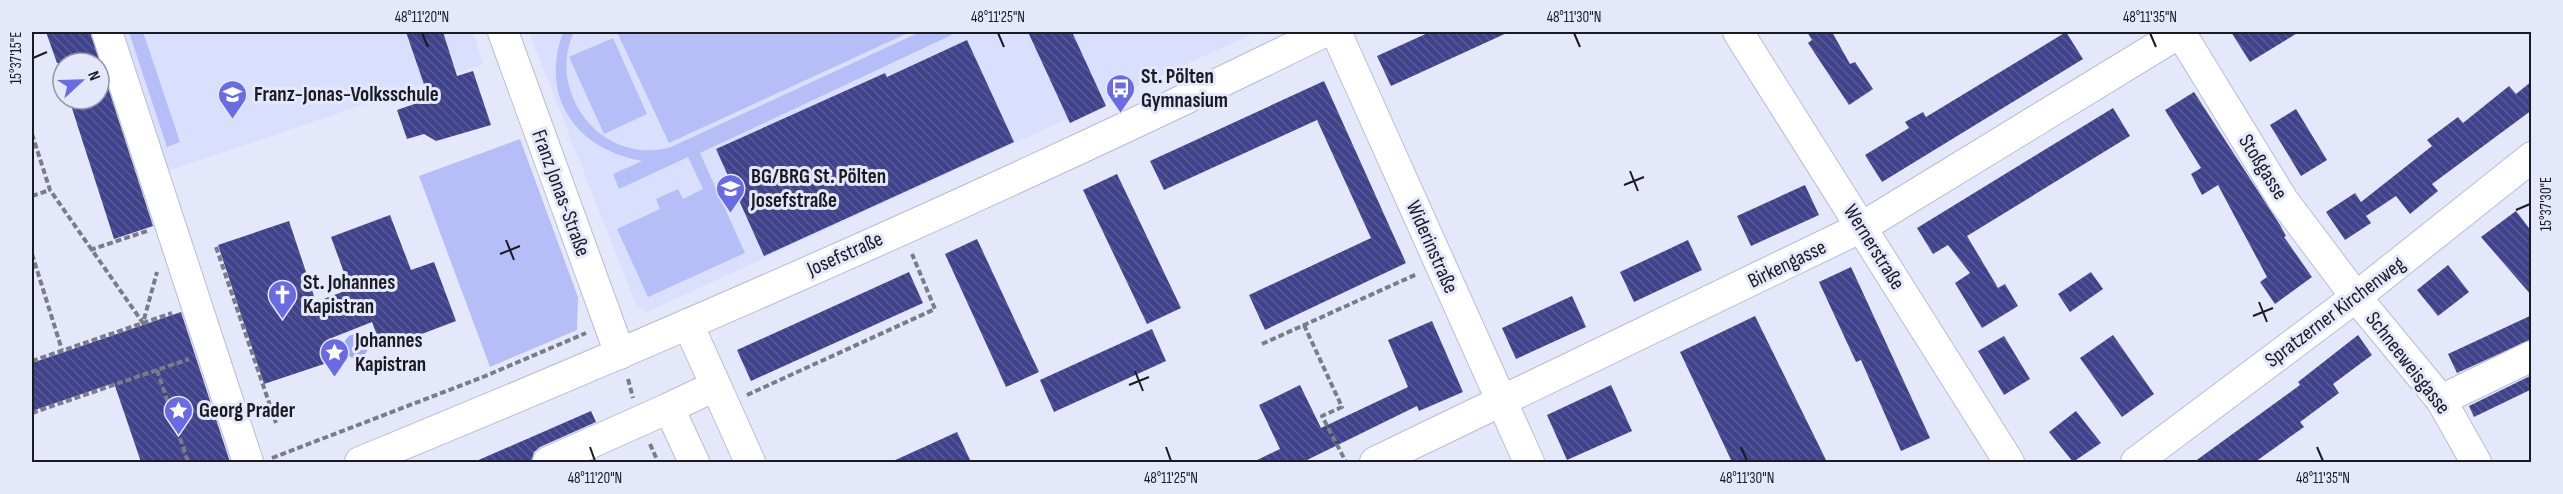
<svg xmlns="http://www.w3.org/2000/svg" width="2563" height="494" font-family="'Sofia Sans Condensed',sans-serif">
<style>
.built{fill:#dadffd}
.grass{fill:#b6bef7}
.water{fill:#a0a8fb}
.building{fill:url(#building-back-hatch)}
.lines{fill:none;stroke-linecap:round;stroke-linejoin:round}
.minor-casing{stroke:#b9bdd3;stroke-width:32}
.path{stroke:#7a7c8a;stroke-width:4;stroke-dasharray:6 3;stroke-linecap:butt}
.minor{stroke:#fff;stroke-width:30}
.ticks{fill:none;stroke:#191a22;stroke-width:2}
.labels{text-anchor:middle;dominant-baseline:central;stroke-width:6;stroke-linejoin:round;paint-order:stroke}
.poi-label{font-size:21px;font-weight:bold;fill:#191a22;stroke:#e5e8fb;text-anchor:start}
.street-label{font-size:21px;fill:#191a22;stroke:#e5e8fb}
.neatline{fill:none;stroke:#191a22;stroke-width:2}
.ticks-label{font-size:15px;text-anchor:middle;fill:#191a22}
</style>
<defs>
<pattern id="building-back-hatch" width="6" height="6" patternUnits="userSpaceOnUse" patternTransform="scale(1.5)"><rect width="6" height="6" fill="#40428b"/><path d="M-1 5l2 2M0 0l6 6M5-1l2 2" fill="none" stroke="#585a95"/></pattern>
</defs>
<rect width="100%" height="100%" fill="#e5e8fb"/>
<g class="built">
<path d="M 115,32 L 473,32 L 483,64 L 162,173 Z"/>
<path d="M 529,32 L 1257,32 L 1105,101 L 1106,106 L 1069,123 L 1067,119 L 647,312 L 636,305 Z"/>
</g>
<g class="grass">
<path d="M 129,32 L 143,32 L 180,142 L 167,147 Z"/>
<path d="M 563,32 L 574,32 C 545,94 604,167 671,147 L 920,32 L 958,32 L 700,153 L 745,253 L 648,297 L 617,229 L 660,209 L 656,199 L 678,189 L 683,199 L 703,189 L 688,157 L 619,189 L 613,174 L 642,161 C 577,149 539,99 563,32 Z"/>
<path d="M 617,32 L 910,32 L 669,143 Z"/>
<path d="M 613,38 L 647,114 L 604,134 L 569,57 Z"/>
<path d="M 520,139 L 578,297 L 577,330 L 490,367 L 419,176 Z"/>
</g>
<circle class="water" cx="356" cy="346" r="12"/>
<g class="building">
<path d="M 46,32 L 90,32 L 153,226 L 114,239 L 69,99 L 99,99 L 99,63 L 57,63 Z"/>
<path d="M 406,32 L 443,32 L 457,76 L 473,71 L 491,125 L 436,141 L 424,134 L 407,139 L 397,110 L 429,99 Z"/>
<path d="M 1028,32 L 1072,32 L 1106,106 L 1070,123 Z"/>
<path d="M 1430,32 L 1509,32 L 1391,86 L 1377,56 Z"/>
<path d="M 1807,32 L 1832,32 L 1850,64 L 1855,62 L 1873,89 L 1849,105 L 1808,43 L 1812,40 Z"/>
<path d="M 2066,32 L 2083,59 L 1882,182 L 1865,155 L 1909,128 L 1905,122 L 1923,112 L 1926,117 Z"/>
<path d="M 2231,32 L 2299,32 L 2250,62 Z"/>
<path d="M 967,40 L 1014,142 L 764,256 L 716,149 L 885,73 L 887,77 Z"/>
<path d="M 1324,81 L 1406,263 L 1265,330 L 1249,295 L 1371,238 L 1317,120 L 1164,190 L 1150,161 Z"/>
<path d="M 2532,81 L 2532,110 L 2432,184 L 2438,191 L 2410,214 L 2396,196 L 2366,216 L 2371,223 L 2345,240 L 2326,212 L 2355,193 L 2361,202 L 2432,146 L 2427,140 L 2458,117 L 2463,123 L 2509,86 L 2516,94 Z"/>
<path d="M 2194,92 L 2280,225 L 2286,236 L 2284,237 L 2312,277 L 2275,304 L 2260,282 L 2267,277 L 2218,185 L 2202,195 L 2191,174 L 2201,168 L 2165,110 Z"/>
<path d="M 2113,108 L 2130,136 L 1967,236 L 1998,288 L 2005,284 L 2018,306 L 1982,328 L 1955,283 L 1970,273 L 1948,245 L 1933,254 L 1917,228 Z"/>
<path d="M 2296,109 L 2327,160 L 2301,176 L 2270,125 Z"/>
<path d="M 1117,174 L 1181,308 L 1147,324 L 1083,190 Z"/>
<path d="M 1805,185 L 1819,215 L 1751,246 L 1737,216 Z"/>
<path d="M 2516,211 L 2532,232 L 2532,296 L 2481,237 Z"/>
<path d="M 390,215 L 411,270 L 434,262 L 456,321 L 382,349 L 372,322 L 329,339 L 336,360 L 264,384 L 218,245 L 289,221 L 316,302 L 350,289 L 331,237 Z"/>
<path d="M 977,239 L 1039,372 L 1006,387 L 945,254 Z"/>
<path d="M 1688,240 L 1702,270 L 1634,302 L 1620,272 Z"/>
<path d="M 2448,265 L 2469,292 L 2438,316 L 2417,290 Z"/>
<path d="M 1851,267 L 1930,438 L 1901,451 L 1861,360 L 1856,362 L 1819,282 Z"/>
<path d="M 909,272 L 923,303 L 751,381 L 737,350 Z"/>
<path d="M 2091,272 L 2103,289 L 2070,312 L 2058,294 Z"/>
<path d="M 1572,296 L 1586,327 L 1516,359 L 1502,328 Z"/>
<path d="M 181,312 L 230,462 L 141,462 L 114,383 L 32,411 L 32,363 Z"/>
<path d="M 2532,315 L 2532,339 L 2457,373 L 2448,354 Z"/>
<path d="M 1755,316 L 1827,462 L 1732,462 L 1680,352 Z"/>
<path d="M 1432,321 L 1463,392 L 1419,411 L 1417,406 L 1303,462 L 1253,462 L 1280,449 L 1259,405 L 1300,385 L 1321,428 L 1408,387 L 1388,340 Z"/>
<path d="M 1152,329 L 1166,361 L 1054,412 L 1040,380 Z"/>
<path d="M 2113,335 L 2154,394 L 2122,417 L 2080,358 Z"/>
<path d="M 2358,335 L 2372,355 L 2333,384 L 2339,393 L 2300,422 L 2304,427 L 2255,462 L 2194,462 L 2300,385 L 2298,382 Z"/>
<path d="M 2004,336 L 2030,379 L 2004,395 L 1978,351 Z"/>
<path d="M 2532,375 L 2532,389 L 2474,417 L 2469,406 Z"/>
<path d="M 1611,385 L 1632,431 L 1567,460 L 1547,415 Z"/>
<path d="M 591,411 L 596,422 L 540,447 L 534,452 L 531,462 L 474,462 Z"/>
<path d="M 2076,411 L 2101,443 L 2073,462 L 2049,432 Z"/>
<path d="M 957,432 L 971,462 L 891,462 Z"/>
</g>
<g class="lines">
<defs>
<g id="minor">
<path d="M 107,32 L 248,462"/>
<path d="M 503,32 L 620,354"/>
<path d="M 1336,32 L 1529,462"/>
<path d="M 1738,32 L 2009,462"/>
<path d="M 2180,32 L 2283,200 L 2356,297 L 2441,400 L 2476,462"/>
<path d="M 688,324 L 750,462"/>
<path d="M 2441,400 L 2532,356"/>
<path d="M 669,408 L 715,386"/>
<path d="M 360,462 C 685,329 1008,187 1324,32"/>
<path d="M 548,462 L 669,408 L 694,462"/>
<path d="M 1375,462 L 1862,227 L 2181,32"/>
<path d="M 2136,462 L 2356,297 L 2532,157"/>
</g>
</defs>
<use href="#minor" class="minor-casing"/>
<g class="path">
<path d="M 32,134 L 50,190 L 143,323 L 157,272"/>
<path d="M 32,196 L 50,190"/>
<path d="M 216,247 L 276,423"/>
<path d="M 90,250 L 147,231"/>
<path d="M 32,254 L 62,350"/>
<path d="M 1304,325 L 1342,407 L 1322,416 L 1346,462"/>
<path d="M 1262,344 L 1417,274"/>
<path d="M 32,361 L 172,313"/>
<path d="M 157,370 L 188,462"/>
<path d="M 628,379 L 633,398"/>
<path d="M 747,395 L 935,309 L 912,254"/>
<path d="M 32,413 L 189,359"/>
<path d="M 650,444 L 658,462"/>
<path d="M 272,458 L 483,377 L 586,333"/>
</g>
<use href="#minor" class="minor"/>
</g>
<path class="ticks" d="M 422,33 L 428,47M 998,33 L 1004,47M 1574,33 L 1580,47M 2150,33 L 2156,47M 33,58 L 47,52M 1630,171 L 1638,191M 1624,185 L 1644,177M 2516,210 L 2530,204M 506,240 L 514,260M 500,254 L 520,246M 2259,302 L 2267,322M 2253,316 L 2273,308M 1135,371 L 1143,391M 1129,385 L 1149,377M 590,447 L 595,461M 1166,447 L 1171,461M 1741,447 L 1747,461M 2317,447 L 2323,461"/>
<defs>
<symbol id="bus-pin" viewBox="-11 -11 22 30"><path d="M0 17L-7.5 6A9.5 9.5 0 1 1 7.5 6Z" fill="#686be4" stroke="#e5e8fb"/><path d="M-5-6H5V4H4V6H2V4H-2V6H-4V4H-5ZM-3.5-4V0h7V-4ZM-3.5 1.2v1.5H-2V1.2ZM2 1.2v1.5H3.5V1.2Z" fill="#fff"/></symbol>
<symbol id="school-pin" viewBox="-11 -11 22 30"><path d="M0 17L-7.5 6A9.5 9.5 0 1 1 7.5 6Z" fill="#686be4" stroke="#e5e8fb"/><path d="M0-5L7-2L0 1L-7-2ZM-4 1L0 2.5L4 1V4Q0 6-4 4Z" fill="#fff"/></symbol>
<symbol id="church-pin" viewBox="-11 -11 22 30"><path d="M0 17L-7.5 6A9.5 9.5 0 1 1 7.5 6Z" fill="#686be4" stroke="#e5e8fb"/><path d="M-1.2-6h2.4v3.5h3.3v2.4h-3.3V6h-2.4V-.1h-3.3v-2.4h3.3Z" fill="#fff"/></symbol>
<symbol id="sight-pin" viewBox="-11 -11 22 30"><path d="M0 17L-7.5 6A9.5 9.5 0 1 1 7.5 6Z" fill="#686be4" stroke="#e5e8fb"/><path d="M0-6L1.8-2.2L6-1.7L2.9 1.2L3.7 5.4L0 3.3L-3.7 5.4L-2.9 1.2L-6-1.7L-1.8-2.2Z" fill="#fff"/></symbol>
</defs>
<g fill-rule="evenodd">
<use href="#bus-pin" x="1104" y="72" width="33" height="45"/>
<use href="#school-pin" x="216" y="78" width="33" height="45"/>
<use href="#school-pin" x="714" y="172" width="33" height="45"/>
<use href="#church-pin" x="266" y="278" width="33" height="45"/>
<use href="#sight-pin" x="318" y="336" width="33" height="45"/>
<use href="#sight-pin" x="162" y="394" width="33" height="45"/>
</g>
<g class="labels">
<g class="poi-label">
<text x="1141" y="76">St. Pölten<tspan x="1141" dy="24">Gymnasium</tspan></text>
<text x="254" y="94">Franz-Jonas-Volksschule</text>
<text x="751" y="176">BG/BRG St. Pölten<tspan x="751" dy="24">Josefstraße</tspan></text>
<text x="303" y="282">St. Johannes<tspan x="303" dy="24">Kapistran</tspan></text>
<text x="355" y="340">Johannes<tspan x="355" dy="24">Kapistran</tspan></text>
<text x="199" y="410">Georg Prader</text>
</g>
<g class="street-label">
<text transform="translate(2263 167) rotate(58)">Stoßgasse</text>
<text transform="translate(561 193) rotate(70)">Franz Jonas-Straße</text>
<text transform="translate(1432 247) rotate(66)">Widerinstraße</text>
<text transform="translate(1874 247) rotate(58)">Wernerstraße</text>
<text transform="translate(845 254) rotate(-24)">Josefstraße</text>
<text transform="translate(1787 264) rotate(-26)">Birkengasse</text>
<text transform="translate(2335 312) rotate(-37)">Spratzerner Kirchenweg</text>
<text transform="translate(2408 363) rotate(52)">Schneeweisgasse</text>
</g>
</g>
<rect width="2563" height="494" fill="none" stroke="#e5e8fb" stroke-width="66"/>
<g transform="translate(81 81) rotate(68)"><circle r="28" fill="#e5e8fb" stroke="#9396a4" stroke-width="1.5"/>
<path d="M0-4.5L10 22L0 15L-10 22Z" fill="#686be4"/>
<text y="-9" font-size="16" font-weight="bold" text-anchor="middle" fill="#191a22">N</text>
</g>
<rect x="33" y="33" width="2497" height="428" class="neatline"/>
<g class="ticks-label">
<text x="422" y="22">48°11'20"N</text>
<text x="998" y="22">48°11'25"N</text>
<text x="1574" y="22">48°11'30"N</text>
<text x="2150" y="22">48°11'35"N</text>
<text transform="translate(16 58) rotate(-90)" y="5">15°37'15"E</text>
<text transform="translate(2546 204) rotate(-90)" y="5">15°37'30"E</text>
<text x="595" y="483">48°11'20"N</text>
<text x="1171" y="483">48°11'25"N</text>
<text x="1747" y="483">48°11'30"N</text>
<text x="2323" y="483">48°11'35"N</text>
</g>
</svg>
